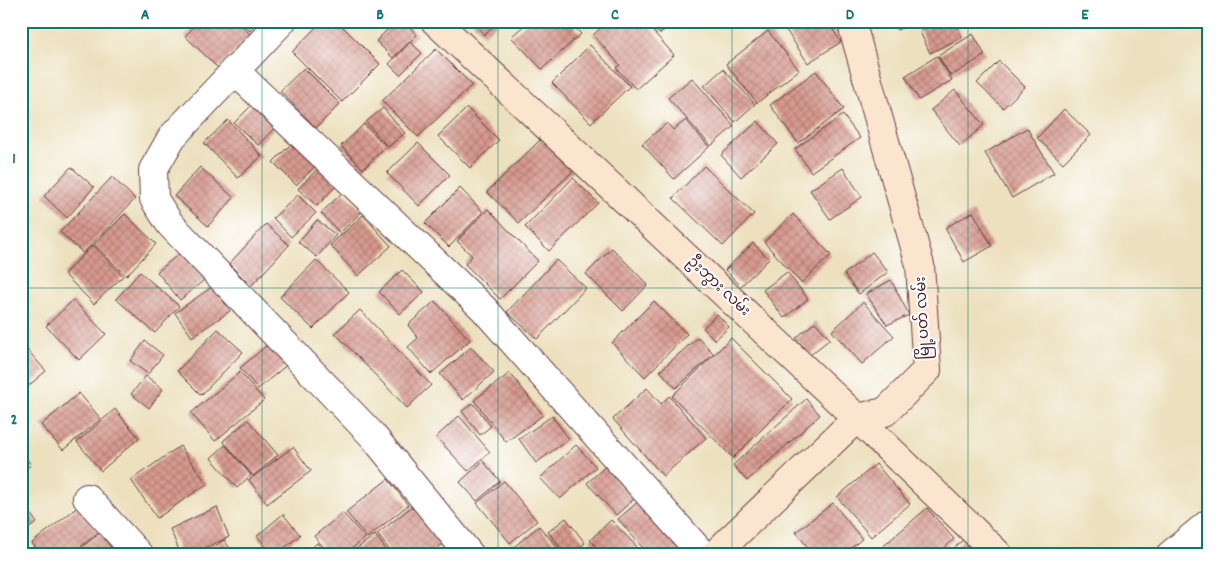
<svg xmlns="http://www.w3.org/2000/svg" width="1230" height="576" font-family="Dekko,'Noto Sans Myanmar',sans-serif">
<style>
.building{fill:url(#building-cross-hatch)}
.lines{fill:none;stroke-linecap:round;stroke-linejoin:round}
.street-casing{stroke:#623c41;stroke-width:30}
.secondary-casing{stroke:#623c41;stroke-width:30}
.street{stroke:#fff;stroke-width:28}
.secondary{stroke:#fce5cf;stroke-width:28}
.grid{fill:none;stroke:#0f766e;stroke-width:1;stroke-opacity:0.55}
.labels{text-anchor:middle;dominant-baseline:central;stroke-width:4;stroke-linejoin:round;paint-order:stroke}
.street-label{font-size:15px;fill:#4a1f2b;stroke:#fff}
.neatline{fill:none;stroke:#0f766e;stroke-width:2}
.grid-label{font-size:16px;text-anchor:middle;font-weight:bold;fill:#0f766e}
</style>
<defs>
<pattern id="building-cross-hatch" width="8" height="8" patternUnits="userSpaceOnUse" patternTransform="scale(1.25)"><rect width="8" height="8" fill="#d79a8f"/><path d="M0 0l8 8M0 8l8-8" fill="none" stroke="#b07d75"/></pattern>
</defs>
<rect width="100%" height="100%" fill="#fff"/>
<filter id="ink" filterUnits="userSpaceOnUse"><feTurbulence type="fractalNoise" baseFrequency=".02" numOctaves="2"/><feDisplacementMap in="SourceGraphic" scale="10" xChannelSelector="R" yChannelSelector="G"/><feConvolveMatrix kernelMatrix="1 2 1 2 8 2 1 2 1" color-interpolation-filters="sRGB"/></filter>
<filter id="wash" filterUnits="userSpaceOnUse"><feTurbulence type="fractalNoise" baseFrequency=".0096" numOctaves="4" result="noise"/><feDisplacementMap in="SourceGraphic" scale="20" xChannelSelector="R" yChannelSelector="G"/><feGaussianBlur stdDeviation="1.12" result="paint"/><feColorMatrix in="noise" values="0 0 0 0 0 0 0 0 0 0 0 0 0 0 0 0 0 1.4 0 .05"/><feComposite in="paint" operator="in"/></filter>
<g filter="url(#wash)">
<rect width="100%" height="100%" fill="#ece0be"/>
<g id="blocks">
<g class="building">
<path d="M 182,21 L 196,21 L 189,28 Z"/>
<path d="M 200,21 L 237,21 L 251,35 L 218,68 L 185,36 Z"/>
<path d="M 239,21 L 259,21 L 250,31 Z"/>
<path d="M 322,21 L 337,21 L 380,64 L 342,102 L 292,52 Z"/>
<path d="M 396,21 L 404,21 L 417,35 L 393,58 L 376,41 Z"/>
<path d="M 472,21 L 500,21 L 484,35 Z"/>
<path d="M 529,21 L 569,21 L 581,34 L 542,69 L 511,37 Z"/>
<path d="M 608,21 L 644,21 L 674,55 L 636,89 L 616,68 L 620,65 L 593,35 Z"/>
<path d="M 648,21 L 674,21 L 660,34 Z"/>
<path d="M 780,21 L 827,21 L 841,42 L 808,63 Z"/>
<path d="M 893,21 L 918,21 L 897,30 Z"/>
<path d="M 941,21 L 954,21 L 962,37 L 930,53 L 920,32 Z"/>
<path d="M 768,31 L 799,70 L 757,103 L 726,64 Z"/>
<path d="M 973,34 L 985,55 L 951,76 L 938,56 Z"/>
<path d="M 410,42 L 422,53 L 400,75 L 389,64 Z"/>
<path d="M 590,45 L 630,86 L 591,123 L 552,83 Z"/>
<path d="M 436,49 L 472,85 L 418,137 L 382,101 Z"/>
<path d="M 937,56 L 952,80 L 919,100 L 905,76 Z"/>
<path d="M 999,61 L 1025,87 L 1003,108 L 977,83 Z"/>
<path d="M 304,68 L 340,104 L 316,128 L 280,91 Z"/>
<path d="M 723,69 L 755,104 L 735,122 L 704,86 Z"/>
<path d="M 816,71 L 844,109 L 798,143 L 770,105 Z"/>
<path d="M 692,78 L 734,126 L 711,146 L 668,98 Z"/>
<path d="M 955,90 L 984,125 L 960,146 L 931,110 Z"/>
<path d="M 255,102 L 278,124 L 258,145 L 234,123 Z"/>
<path d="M 383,108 L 405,133 L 388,147 L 366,122 Z"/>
<path d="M 467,108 L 499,140 L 470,168 L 438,136 Z"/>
<path d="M 1064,109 L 1091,135 L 1063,163 L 1037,138 Z"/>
<path d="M 843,115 L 860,138 L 811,172 L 795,149 Z"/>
<path d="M 228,120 L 262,156 L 238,178 L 204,143 Z"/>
<path d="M 686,120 L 709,147 L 674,179 L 642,144 L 667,123 L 673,130 Z"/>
<path d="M 758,121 L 778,144 L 741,177 L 721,155 Z"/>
<path d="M 364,124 L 386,146 L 363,169 L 341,146 Z"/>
<path d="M 1027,128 L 1054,173 L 1012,198 L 985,153 Z"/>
<path d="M 296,139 L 319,163 L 296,185 L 273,162 Z"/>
<path d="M 541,139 L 573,171 L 519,223 L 487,192 Z"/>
<path d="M 418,143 L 450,175 L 419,206 L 387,173 Z"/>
<path d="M 704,166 L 754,214 L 723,246 L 673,198 Z"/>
<path d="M 71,167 L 94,187 L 67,218 L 44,196 Z"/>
<path d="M 200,167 L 234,198 L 208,226 L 174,196 Z"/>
<path d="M 319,167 L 337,185 L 317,206 L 298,189 Z"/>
<path d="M 843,168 L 862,197 L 830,219 L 810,190 Z"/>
<path d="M 112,177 L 135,199 L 83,253 L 60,232 Z"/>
<path d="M 573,178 L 598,203 L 549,251 L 525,227 Z"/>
<path d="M 460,188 L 483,212 L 449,247 L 425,223 Z"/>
<path d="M 343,192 L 362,211 L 340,233 L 321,213 Z"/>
<path d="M 298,195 L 316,213 L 291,237 L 273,218 Z"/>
<path d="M 488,209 L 538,261 L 500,299 L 465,264 L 472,256 L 457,241 Z"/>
<path d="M 973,212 L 992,246 L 964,262 L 945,228 Z"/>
<path d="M 125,214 L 156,244 L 126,276 L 94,244 Z"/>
<path d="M 793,214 L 831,255 L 801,283 L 764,242 Z"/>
<path d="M 363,215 L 391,246 L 358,276 L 330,245 Z"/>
<path d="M 317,220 L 336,235 L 317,257 L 298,242 Z"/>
<path d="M 266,224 L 289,245 L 251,286 L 229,264 Z"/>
<path d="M 753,243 L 769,259 L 741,286 L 725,270 Z"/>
<path d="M 93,245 L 123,276 L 94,304 L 64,274 Z"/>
<path d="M 186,248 L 209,276 L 180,300 L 157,272 Z"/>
<path d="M 612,248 L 648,285 L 623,311 L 586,274 Z"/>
<path d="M 872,252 L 888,272 L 859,294 L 844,274 Z"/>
<path d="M 316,260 L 349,292 L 313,329 L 280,297 Z"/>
<path d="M 556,260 L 586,288 L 537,339 L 507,312 Z"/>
<path d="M 402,270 L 424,292 L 400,314 L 379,292 Z"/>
<path d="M 140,272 L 179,306 L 155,333 L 116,299 Z"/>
<path d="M 787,272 L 808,299 L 784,318 L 763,290 Z"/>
<path d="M 891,280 L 909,315 L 887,325 L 866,294 Z"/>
<path d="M 213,286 L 230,311 L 192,337 L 175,313 Z"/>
<path d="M 73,300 L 106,334 L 79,360 L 46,326 Z"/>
<path d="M 435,301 L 470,340 L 431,374 L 408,347 L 418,338 L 408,325 Z"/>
<path d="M 654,301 L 687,334 L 645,377 L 612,343 Z"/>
<path d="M 863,302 L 894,336 L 862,364 L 832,331 Z"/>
<path d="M 360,310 L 431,385 L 407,408 L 335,333 Z"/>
<path d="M 717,314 L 729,327 L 715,340 L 703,328 Z"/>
<path d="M 815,322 L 830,339 L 810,355 L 796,338 Z"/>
<path d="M 218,329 L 243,352 L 201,395 L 177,371 Z"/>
<path d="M 698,337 L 714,354 L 676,388 L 660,371 Z"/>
<path d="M 731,338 L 792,399 L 733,458 L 672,396 Z"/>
<path d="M 145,341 L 163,355 L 148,374 L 130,361 Z"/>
<path d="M 272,341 L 290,362 L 258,389 L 240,368 Z"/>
<path d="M 23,345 L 46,371 L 21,392 L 21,347 Z"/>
<path d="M 471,347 L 494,372 L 463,400 L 440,374 Z"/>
<path d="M 240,372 L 264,400 L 215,441 L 191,413 Z"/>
<path d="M 510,373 L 543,415 L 506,442 L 474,400 Z"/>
<path d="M 146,376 L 163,389 L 149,408 L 131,394 Z"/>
<path d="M 647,388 L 661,404 L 669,396 L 706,438 L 663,476 L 613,419 Z"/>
<path d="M 79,393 L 101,419 L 63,450 L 41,425 Z"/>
<path d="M 806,399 L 820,415 L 747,481 L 733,465 Z"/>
<path d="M 473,403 L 491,426 L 480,435 L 462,411 Z"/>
<path d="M 115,409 L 139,438 L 101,471 L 77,442 Z"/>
<path d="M 459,416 L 490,452 L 468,471 L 436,437 Z"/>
<path d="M 552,416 L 569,439 L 536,463 L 519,439 Z"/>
<path d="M 248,420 L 278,455 L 253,476 L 223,441 Z"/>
<path d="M 225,445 L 251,475 L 237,488 L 211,458 Z"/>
<path d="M 576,445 L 596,467 L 560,499 L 540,478 Z"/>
<path d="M 180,446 L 207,484 L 157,518 L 131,480 Z"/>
<path d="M 293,447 L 311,471 L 267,504 L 249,480 Z"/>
<path d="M 21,451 L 31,465 L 21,472 Z"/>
<path d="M 483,461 L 500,481 L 477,501 L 460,482 Z"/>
<path d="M 876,464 L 910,504 L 871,537 L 837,497 Z"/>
<path d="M 606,466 L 635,498 L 616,515 L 587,483 Z"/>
<path d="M 388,479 L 408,505 L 367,538 L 346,512 Z"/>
<path d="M 504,481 L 537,521 L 510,543 L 477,503 Z"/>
<path d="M 21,500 L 37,523 L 21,533 Z"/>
<path d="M 640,500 L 686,551 L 681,555 L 649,555 L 618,519 Z"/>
<path d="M 833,503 L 862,539 L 842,555 L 814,555 L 796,532 Z"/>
<path d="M 414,505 L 444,543 L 429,555 L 393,555 L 377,534 Z"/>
<path d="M 79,506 L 100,531 L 70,555 L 41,555 L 32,543 Z"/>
<path d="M 217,507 L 229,537 L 189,555 L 181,555 L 170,529 Z"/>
<path d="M 927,508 L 954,539 L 937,555 L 886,555 L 880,549 Z"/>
<path d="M 343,513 L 365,538 L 344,555 L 330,555 L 314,536 Z"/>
<path d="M 283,514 L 300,535 L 276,555 L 273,555 L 257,536 Z"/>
<path d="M 566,518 L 585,543 L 570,555 L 566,555 L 548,532 Z"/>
<path d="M 611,520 L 643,553 L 640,555 L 604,555 L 590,540 Z"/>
<path d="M 539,526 L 564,555 L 504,555 Z"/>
<path d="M 100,533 L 117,555 L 72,555 Z"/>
<path d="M 375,535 L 390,555 L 348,555 Z"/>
<path d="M 224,540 L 235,555 L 203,555 Z"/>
<path d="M 963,540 L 975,555 L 946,555 Z"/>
<path d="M 317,543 L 328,555 L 304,555 Z"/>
</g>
</g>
</g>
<g filter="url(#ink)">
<use href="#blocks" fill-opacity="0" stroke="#623c41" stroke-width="1"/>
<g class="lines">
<defs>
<g id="street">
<path d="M 282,21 L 172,137 L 153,170 L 154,199 L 170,224 L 372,435 L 470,555"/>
<path d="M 234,70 L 484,309 L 703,555"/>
<path d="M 87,498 L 139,555"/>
<path d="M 1170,555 L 1209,523"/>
</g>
<g id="secondary">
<path d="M 435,21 L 857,418 L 999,555"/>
<path d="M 714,555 L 857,418 L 885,412 L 927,370 L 920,265 L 851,21"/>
</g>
</defs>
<use href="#street" class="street-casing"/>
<use href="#secondary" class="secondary-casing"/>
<use href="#street" class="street"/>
<use href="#secondary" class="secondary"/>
</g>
</g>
<path class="grid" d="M 262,21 L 262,555M 498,21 L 498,555M 732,21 L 732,555M 968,21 L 968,555M 21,288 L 1209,288"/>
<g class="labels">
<g class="street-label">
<text transform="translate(718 287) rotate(43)">ဦးဘွား လမ်း</text>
<text transform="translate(924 318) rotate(-93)">မြို့ပတ် လမ်း</text>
</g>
</g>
<rect width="1230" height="576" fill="none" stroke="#fff" stroke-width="55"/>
<rect x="28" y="28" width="1174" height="520" class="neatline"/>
<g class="grid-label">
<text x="145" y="19">A</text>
<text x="380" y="19">B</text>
<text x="615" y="19">C</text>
<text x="850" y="19">D</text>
<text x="1085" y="19">E</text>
<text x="14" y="163">1</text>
<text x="14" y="424">2</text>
</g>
</svg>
